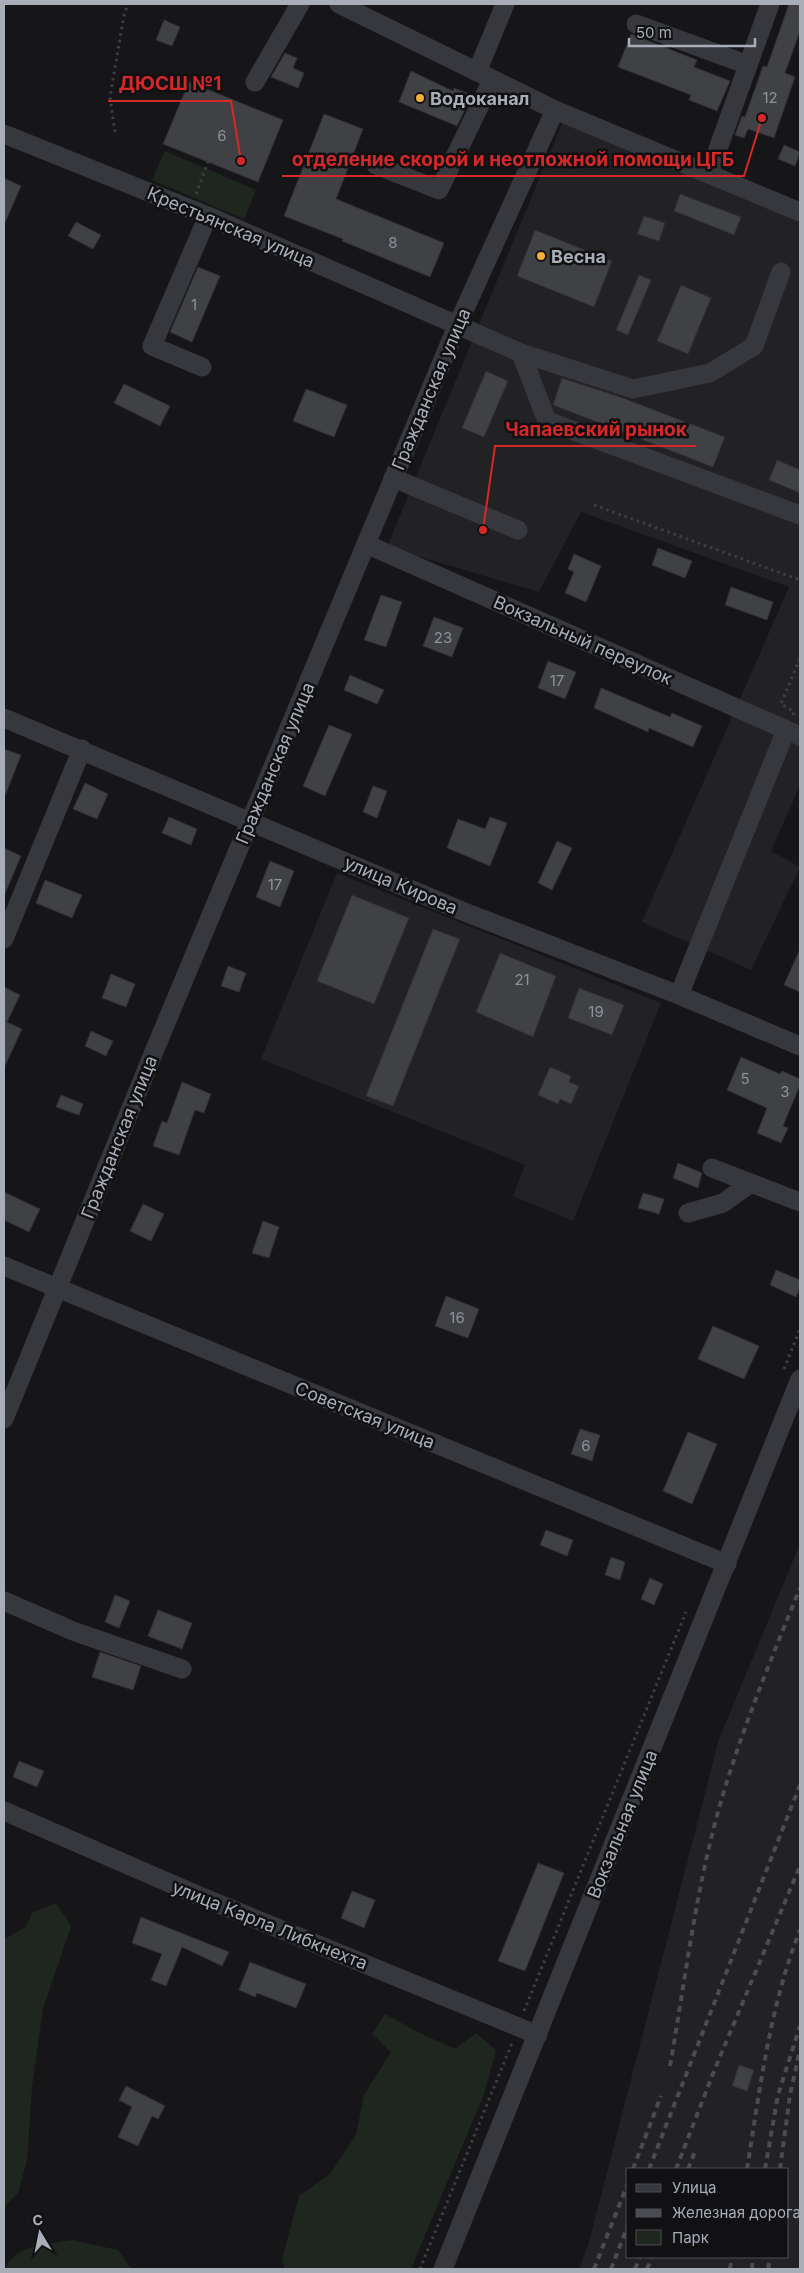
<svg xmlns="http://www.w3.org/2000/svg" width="804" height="2273" font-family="Inter,sans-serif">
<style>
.built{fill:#222225;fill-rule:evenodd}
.green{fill:#1e261f}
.building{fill:#404145;stroke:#303034}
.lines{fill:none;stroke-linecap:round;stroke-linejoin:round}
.path{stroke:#3d3f44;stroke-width:3;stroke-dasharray:2.5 4;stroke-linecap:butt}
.minor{stroke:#37383d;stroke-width:19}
.rail{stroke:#4a4c52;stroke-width:4;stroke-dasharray:6 5;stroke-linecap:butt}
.poi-dot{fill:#f2b134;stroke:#111113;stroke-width:2}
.labels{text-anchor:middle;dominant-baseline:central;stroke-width:5;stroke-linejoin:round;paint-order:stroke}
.number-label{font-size:15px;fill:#8e929b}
.poi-label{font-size:18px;font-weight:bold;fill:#a8adb8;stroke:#111113;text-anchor:start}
.street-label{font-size:18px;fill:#a8adb8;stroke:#111113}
.leader{fill:none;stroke:#d62828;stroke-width:2}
.callout-dot{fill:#d62828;stroke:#111113;stroke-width:2}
.callout-label{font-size:19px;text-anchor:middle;font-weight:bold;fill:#d62828;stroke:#111113;stroke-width:5;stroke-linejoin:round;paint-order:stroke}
</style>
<rect width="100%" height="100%" fill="#161618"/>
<g class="built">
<path d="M 563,121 L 800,219 L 800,785 L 771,851 L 800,867 L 751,970 L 642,922 L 789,587 L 581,512 L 539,592 L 387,547 Z"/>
<path d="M 337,873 L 661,1003 L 573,1221 L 513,1196 L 525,1165 L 261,1059 Z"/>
<path d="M 800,1544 L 800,2269 L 579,2269 L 589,2242 L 719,1739 ZM 628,2169 L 788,2169 L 788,2257 L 628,2257 Z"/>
</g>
<g class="green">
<path d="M 165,151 L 256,190 L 244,219 L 152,180 Z"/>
<path d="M 56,1903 L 71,1926 L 43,2009 L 32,2087 L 27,2161 L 18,2193 L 4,2207 L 4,1939 L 26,1927 L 32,1913 Z"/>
<path d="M 385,2014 L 422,2034 L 455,2049 L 476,2033 L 496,2050 L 484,2094 L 411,2269 L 285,2269 L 282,2259 L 299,2196 L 330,2174 L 356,2135 L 364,2095 L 391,2052 L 372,2034 Z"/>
<path d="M 72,2240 L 118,2250 L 131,2269 L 5,2269 C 15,2244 49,2244 72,2240 Z"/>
</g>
<g class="building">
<path d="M 789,4 L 800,4 L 800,31 L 785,73 L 795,77 L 774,138 L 748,129 L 744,138 L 735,135 L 742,116 L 745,117 L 763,66 L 767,67 Z"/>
<path d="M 164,20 L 180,27 L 172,46 L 156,40 Z"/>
<path d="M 631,34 L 697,60 L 694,67 L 730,81 L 717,111 L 689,100 L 691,95 L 618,67 Z"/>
<path d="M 285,53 L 297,58 L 293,68 L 304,73 L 298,88 L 271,77 Z"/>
<path d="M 411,71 L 453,91 L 454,88 L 472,95 L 457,126 L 399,102 Z"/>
<path d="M 189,82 L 283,120 L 258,182 L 163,144 Z"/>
<path d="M 324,114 L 363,129 L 336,199 L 444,243 L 430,277 L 342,241 L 343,239 L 284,216 Z"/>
<path d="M 784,145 L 800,152 L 795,166 L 778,159 Z"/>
<path d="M 4,178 L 21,186 L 4,225 Z"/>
<path d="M 680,194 L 741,217 L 734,235 L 674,211 Z"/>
<path d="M 644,216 L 665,223 L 659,241 L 637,234 Z"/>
<path d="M 76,222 L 101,235 L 93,249 L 68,236 Z"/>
<path d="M 535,230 L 612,261 L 594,307 L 517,276 Z"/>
<path d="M 198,267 L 220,276 L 192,342 L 170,332 Z"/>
<path d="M 639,275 L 651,280 L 628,335 L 616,330 Z"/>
<path d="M 681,285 L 711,298 L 688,354 L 657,341 Z"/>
<path d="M 486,371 L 508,381 L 484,437 L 462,428 Z"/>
<path d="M 562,378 L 620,397 L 725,437 L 713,467 L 553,405 Z"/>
<path d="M 124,384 L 170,406 L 160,426 L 114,403 Z"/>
<path d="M 306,389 L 347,405 L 334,437 L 293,421 Z"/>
<path d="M 777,460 L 800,470 L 800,493 L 769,480 Z"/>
<path d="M 658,548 L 692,561 L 685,578 L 652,565 Z"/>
<path d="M 574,554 L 601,566 L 586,602 L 565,593 L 574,572 L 568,569 Z"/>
<path d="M 731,587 L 773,602 L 767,620 L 725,605 Z"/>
<path d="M 381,595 L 402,602 L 386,647 L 364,640 Z"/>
<path d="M 434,617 L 463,628 L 452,657 L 423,646 Z"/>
<path d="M 548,661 L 576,672 L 565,699 L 538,688 Z"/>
<path d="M 350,675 L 384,690 L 377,704 L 344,690 Z"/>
<path d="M 601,688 L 670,717 L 672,713 L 702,726 L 693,747 L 649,728 L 648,732 L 594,708 Z"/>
<path d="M 329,725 L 352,734 L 325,796 L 303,786 Z"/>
<path d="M 4,749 L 21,755 L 5,796 L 4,796 Z"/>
<path d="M 85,783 L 108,794 L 97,819 L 73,809 Z"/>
<path d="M 373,786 L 387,791 L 377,818 L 363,812 Z"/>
<path d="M 169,817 L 197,829 L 191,845 L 162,833 Z"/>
<path d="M 490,817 L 507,823 L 490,866 L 447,848 L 458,819 L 485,829 Z"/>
<path d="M 557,841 L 572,848 L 552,890 L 538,883 Z"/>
<path d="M 4,848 L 21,856 L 4,896 Z"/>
<path d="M 270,861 L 294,871 L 280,907 L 256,897 Z"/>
<path d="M 45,880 L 82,895 L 72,918 L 36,903 Z"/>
<path d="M 352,895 L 409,918 L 374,1004 L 317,981 Z"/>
<path d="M 433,929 L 460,939 L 393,1106 L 366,1096 Z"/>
<path d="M 800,949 L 800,992 L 784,985 Z"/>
<path d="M 500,953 L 556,976 L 533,1037 L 476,1012 Z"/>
<path d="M 228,966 L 246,973 L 239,992 L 221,986 Z"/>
<path d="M 111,974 L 135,984 L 126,1007 L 102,998 Z"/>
<path d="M 4,987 L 20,995 L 7,1022 L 22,1029 L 4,1068 Z"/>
<path d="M 579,988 L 624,1005 L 612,1035 L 568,1018 Z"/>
<path d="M 91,1031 L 113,1041 L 106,1056 L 85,1046 Z"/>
<path d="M 741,1057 L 780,1074 L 782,1071 L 800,1079 L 800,1085 L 783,1126 L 788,1128 L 781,1143 L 757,1133 L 767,1108 L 727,1090 Z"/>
<path d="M 550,1067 L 571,1076 L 569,1082 L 579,1086 L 571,1104 L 560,1099 L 558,1104 L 538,1095 Z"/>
<path d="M 182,1082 L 211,1094 L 204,1113 L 195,1110 L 179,1155 L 153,1146 L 162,1121 L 167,1123 Z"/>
<path d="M 61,1095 L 83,1104 L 79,1115 L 56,1107 Z"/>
<path d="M 678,1163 L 702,1173 L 698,1188 L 673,1178 Z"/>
<path d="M 4,1192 L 40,1209 L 29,1232 L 4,1220 Z"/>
<path d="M 643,1193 L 664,1199 L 659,1214 L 638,1208 Z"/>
<path d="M 143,1204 L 164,1214 L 151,1241 L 130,1231 Z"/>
<path d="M 263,1221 L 279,1227 L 269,1258 L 252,1253 Z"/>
<path d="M 776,1270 L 800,1280 L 800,1288 L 796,1297 L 770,1285 Z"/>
<path d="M 446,1296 L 479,1309 L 468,1338 L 435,1326 Z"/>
<path d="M 713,1326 L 759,1346 L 744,1379 L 698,1359 Z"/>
<path d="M 580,1429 L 600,1435 L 592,1461 L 571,1454 Z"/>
<path d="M 688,1432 L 717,1444 L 692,1504 L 663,1491 Z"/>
<path d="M 546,1530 L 573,1540 L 567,1556 L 540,1545 Z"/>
<path d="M 611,1557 L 625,1562 L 620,1580 L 605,1575 Z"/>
<path d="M 650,1578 L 663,1584 L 654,1605 L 641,1599 Z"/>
<path d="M 115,1595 L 130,1601 L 119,1628 L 105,1622 Z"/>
<path d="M 158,1610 L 192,1623 L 182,1649 L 148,1636 Z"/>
<path d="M 100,1652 L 141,1666 L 133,1690 L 92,1677 Z"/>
<path d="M 19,1761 L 44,1771 L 37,1787 L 13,1777 Z"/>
<path d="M 538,1863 L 564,1873 L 525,1971 L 498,1961 Z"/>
<path d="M 352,1891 L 375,1900 L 364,1928 L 341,1918 Z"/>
<path d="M 141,1917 L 229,1952 L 222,1966 L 182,1947 L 166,1986 L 151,1980 L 162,1954 L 132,1943 Z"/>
<path d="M 250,1962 L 306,1984 L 296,2008 L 257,1993 L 255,1997 L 239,1990 Z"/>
<path d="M 739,2065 L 754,2070 L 747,2091 L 732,2086 Z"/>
<path d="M 126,2086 L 165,2106 L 158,2119 L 152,2116 L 138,2146 L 118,2137 L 132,2107 L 119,2100 Z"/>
</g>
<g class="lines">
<g class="path">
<path d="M 115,132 L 110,97 L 124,15 L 128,4"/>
<path d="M 196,194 L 208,162"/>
<path d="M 594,505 L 800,580"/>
<path d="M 793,715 L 794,712 L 781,704 L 800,658"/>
<path d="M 784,1369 L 800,1329"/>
<path d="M 524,2011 L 686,1612"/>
<path d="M 420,2269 L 512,2043"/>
</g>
<g class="minor">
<path d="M 339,4 L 555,110 L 800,212"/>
<path d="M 636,24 L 748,65"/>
<path d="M 477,72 L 505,4"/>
<path d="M 255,82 L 300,4"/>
<path d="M 4,134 L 208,216 L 521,353 L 633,389 L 710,373 L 754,346 L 781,272"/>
<path d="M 376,165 L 439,190 L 492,80"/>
<path d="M 709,174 L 770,4"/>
<path d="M 521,353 L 547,421 L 800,515"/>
<path d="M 202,367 L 152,346 L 208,216"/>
<path d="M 393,478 L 518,530"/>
<path d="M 366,544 L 800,736"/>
<path d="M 4,718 L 462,911 L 679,995 L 800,1046"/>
<path d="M 4,939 L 82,749"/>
<path d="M 679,995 L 786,730"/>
<path d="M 712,1168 L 800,1202"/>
<path d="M 688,1213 L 723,1203 L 751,1183"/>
<path d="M 4,1266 L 727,1564"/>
<path d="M 4,1419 L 153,1054 L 457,326 L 555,110"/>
<path d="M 4,1601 L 73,1631 L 182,1669"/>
<path d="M 4,1811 L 197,1895 L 538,2035"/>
<path d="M 443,2269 L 800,1379"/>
</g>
<g class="rail">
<path d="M 670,2066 C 685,1982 695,1895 718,1812 C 739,1736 770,1662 800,1588"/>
<path d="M 633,2169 L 661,2096"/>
<path d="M 649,2169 L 800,1785"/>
<path d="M 676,2169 L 714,2071 L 800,1866"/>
<path d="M 688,2169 L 696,2149"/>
<path d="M 747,2169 C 760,2089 770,2005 800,1930"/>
<path d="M 765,2169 L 778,2095 L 800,2026"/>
<path d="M 780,2169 L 790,2095 L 800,2049"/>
<path d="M 594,2269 L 628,2183"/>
<path d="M 611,2269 L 628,2225"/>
<path d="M 635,2269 L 640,2257"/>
<path d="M 647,2269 L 652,2257"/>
<path d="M 730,2269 L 732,2257"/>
<path d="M 752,2269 L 753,2257"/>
<path d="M 768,2269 L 770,2257"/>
</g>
</g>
<g class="poi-dot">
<circle cx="420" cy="98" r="5"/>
<circle cx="541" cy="256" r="5"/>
</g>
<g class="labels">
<g class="number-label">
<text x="770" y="97">12</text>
<text x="222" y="135">6</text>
<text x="393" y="242">8</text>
<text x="194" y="304">1</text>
<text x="443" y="637">23</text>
<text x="557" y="680">17</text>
<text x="275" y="884">17</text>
<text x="522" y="979">21</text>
<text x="596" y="1011">19</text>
<text x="745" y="1078">5</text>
<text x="785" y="1091">3</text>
<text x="457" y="1317">16</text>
<text x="586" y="1445">6</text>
</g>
<g class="poi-label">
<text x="430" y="98">Водоканал</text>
<text x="551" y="256">Весна</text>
</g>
<g class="street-label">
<text transform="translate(231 227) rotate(23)">Крестьянская улица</text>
<text transform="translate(431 389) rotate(-67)">Гражданская улица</text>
<text transform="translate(583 640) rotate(24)">Вокзальный переулок</text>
<text transform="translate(275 763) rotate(-67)">Гражданская улица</text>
<text transform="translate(401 885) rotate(23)">улица Кирова</text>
<text transform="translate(119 1137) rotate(-68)">Гражданская улица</text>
<text transform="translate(365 1415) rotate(22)">Советская улица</text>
<text transform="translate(622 1824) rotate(-68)">Вокзальная улица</text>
<text transform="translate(270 1925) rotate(22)">улица Карла Либкнехта</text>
</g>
</g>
<path class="leader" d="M241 161L231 101H108M762 118L744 176H282M483 530L495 446H696"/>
<g class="callout-dot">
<circle cx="241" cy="161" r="5"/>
<circle cx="762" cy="118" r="5"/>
<circle cx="483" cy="530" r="5"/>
</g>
<g class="callout-label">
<text x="170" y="90">ДЮСШ №1</text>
<text x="513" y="166">отделение скорой и неотложной помощи ЦГБ</text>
<text x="596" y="436">Чапаевский рынок</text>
</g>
<rect width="804" height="2273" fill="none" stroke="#a8adb8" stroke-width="10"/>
<rect x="626" y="2168" width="162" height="90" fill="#111113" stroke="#4d4f55"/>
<rect x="636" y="2184" width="25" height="8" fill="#37383d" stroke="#4d4f55"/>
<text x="672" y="2193" font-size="15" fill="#a8adb8">Улица</text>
<rect x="636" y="2209" width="25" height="8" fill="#4a4c52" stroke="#4d4f55"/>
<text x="672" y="2218" font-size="15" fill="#a8adb8">Железная дорога</text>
<rect x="636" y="2230" width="25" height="15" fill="#1e261f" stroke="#4d4f55"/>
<text x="672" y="2243" font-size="15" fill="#a8adb8">Парк</text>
<g transform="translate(40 2233) rotate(350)" stroke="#111113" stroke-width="4" paint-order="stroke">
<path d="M0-4L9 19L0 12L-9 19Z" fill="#a8adb8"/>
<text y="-8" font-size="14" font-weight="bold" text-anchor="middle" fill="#a8adb8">С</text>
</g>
<path d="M629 38v8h126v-8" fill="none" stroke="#a8adb8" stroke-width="2.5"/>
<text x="636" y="38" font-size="15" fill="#a8adb8" stroke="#111113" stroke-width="4" paint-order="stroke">50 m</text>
</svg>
